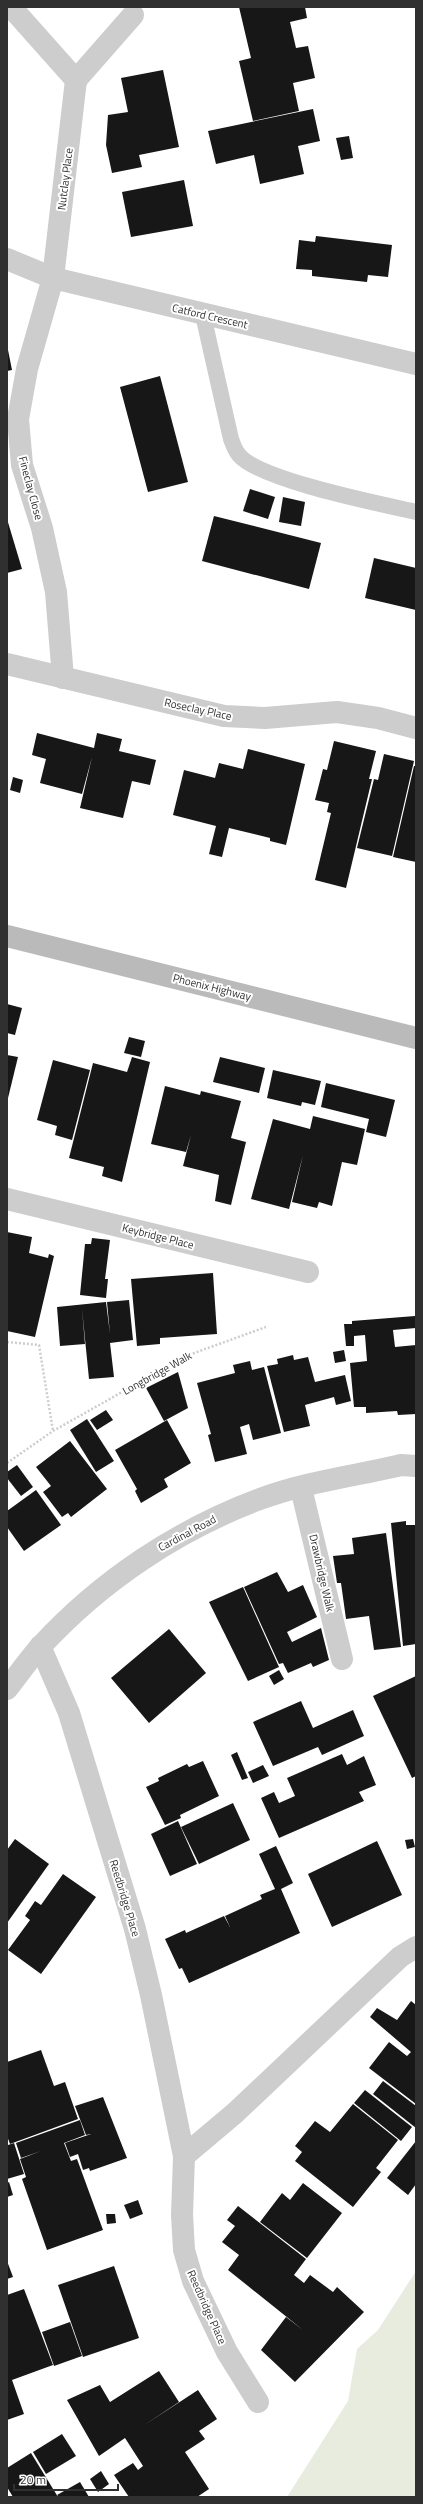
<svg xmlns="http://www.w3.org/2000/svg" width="423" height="2504" font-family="'Titillium Web',sans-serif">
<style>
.green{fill:#e7ecdf}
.building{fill:#171717}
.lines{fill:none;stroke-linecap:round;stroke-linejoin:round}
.path{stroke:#cdcdcd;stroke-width:2.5;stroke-dasharray:2 2;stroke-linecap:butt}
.service{stroke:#cdcdcd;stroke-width:16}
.minor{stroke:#cdcdcd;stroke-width:22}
.secondary{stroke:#bababa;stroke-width:22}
.labels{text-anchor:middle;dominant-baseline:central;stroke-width:4;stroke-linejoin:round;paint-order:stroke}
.street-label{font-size:11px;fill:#303030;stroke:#fff}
</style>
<rect width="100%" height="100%" fill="#fff"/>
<path class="green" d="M 416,2271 L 416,2497 L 287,2497 L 348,2401 L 357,2349 L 378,2330 Z"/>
<g class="building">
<path d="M 239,7 L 305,7 L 307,18 L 290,22 L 296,48 L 308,46 L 315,78 L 293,83 L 299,111 L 253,121 L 239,61 L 251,58 Z"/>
<path d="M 163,70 L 179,147 L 139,155 L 142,167 L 112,173 L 106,145 L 108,115 L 128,112 L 121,78 Z"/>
<path d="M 313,109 L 320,141 L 298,146 L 304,174 L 260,184 L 254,155 L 216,164 L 208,131 Z"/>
<path d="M 349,136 L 353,158 L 341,160 L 336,138 Z"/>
<path d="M 184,180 L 193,226 L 131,237 L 122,192 Z"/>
<path d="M 316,236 L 392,245 L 388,277 L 368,275 L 367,282 L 312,276 L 312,270 L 296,269 L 299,240 L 315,242 Z"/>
<path d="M 7,345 L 12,370 L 7,371 Z"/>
<path d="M 160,376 L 188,482 L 148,492 L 120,387 Z"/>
<path d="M 250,489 L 275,497 L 268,519 L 243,511 Z"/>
<path d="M 283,497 L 305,502 L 301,526 L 279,522 Z"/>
<path d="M 214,516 L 321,543 L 309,589 L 202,561 Z"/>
<path d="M 7,519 L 22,569 L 7,573 Z"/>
<path d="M 374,558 L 416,568 L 416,610 L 365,598 Z"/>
<path d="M 37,733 L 94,748 L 97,733 L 122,739 L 119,751 L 156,760 L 150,785 L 132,781 L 123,818 L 80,808 L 92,757 L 82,794 L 40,783 L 46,759 L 32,755 Z"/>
<path d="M 334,741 L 376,751 L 369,779 L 372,779 L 346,888 L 315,880 L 331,813 L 327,812 L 329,803 L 315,800 L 323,769 L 327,770 Z"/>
<path d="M 248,749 L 305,764 L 286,845 L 270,841 L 270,838 L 229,828 L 222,857 L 209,854 L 216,826 L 173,815 L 184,770 L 215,778 L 219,763 L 243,769 Z"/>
<path d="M 384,754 L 414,761 L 392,856 L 357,848 L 374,779 L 378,780 Z"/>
<path d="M 414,766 L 416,766 L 416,862 L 393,857 Z"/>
<path d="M 13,777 L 23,780 L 20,793 L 10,790 Z"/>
<path d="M 7,1004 L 22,1008 L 15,1035 L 7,1033 Z"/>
<path d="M 129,1037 L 145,1041 L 141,1057 L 124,1053 Z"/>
<path d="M 7,1055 L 18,1057 L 8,1098 L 7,1098 Z"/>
<path d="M 132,1057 L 150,1062 L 122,1182 L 102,1176 L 104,1167 L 69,1158 L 93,1063 L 127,1072 Z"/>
<path d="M 220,1057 L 265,1068 L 259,1093 L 213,1082 Z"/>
<path d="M 53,1060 L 90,1070 L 72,1140 L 55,1135 L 57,1126 L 37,1120 Z"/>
<path d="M 273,1070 L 321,1081 L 315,1105 L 302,1102 L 301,1106 L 267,1098 Z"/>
<path d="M 326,1083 L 395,1100 L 386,1137 L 366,1132 L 369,1119 L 321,1107 Z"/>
<path d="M 165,1086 L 200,1095 L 201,1091 L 241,1101 L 231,1138 L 246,1142 L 231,1205 L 215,1201 L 219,1175 L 183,1166 L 191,1135 L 186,1152 L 151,1144 Z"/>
<path d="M 313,1116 L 365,1129 L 357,1165 L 342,1162 L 332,1206 L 319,1202 L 317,1208 L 292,1202 L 303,1155 L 289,1209 L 251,1199 L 273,1119 L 310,1129 Z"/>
<path d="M 7,1232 L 32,1237 L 29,1253 L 48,1258 L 49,1254 L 54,1256 L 35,1337 L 7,1331 Z"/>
<path d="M 92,1238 L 110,1240 L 105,1279 L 108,1279 L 106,1298 L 80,1295 L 85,1244 L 91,1244 Z"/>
<path d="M 213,1273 L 217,1334 L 160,1338 L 160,1344 L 137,1346 L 131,1279 Z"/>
<path d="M 129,1300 L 133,1340 L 110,1343 L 114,1377 L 89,1379 L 82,1309 L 85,1344 L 60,1346 L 57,1307 L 106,1302 L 110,1334 L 107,1302 Z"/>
<path d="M 415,1316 L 416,1328 L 393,1330 L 395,1347 L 416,1345 L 416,1414 L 398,1415 L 397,1411 L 366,1413 L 366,1407 L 354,1407 L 350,1363 L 367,1361 L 365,1335 L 354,1336 L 354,1346 L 346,1346 L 344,1324 L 352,1324 L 352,1321 Z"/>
<path d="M 344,1350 L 346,1361 L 335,1363 L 333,1352 Z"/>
<path d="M 293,1355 L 294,1360 L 308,1357 L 315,1382 L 345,1375 L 351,1401 L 336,1405 L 334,1397 L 305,1405 L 310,1426 L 284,1432 L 267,1366 L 278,1364 L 277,1359 Z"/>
<path d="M 250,1361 L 252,1370 L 264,1367 L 281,1433 L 253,1440 L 249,1424 L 240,1427 L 247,1454 L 215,1462 L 208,1435 L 211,1434 L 197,1383 L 235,1373 L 233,1365 Z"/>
<path d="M 178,1372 L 188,1408 L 164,1421 L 146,1388 Z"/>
<path d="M 106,1410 L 113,1420 L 97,1430 L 90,1420 Z"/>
<path d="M 87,1419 L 114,1461 L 96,1472 L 70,1430 Z"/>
<path d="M 167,1420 L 191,1463 L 164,1479 L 168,1487 L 141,1503 L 135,1491 L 137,1489 L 115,1450 Z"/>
<path d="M 70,1441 L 107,1489 L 71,1517 L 68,1513 L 62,1517 L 43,1492 L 51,1486 L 36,1467 Z"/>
<path d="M 17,1465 L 33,1487 L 21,1496 L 7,1478 L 7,1472 Z"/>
<path d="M 36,1490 L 61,1525 L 24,1551 L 7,1527 L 7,1511 Z"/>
<path d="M 406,1521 L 406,1525 L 416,1525 L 416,1644 L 403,1646 L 391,1523 Z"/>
<path d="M 386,1533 L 401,1647 L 374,1650 L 369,1616 L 346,1619 L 341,1583 L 337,1583 L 333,1556 L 354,1554 L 352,1538 Z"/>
<path d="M 277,1572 L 288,1592 L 303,1585 L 317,1617 L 287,1632 L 292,1642 L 321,1628 L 329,1660 L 313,1667 L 311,1663 L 288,1673 L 283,1663 L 279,1664 L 244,1587 Z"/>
<path d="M 243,1587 L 279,1667 L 248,1681 L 209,1602 Z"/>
<path d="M 169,1629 L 206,1673 L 149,1723 L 111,1678 Z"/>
<path d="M 279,1670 L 284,1679 L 274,1685 L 269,1676 Z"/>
<path d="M 416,1676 L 416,1776 L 412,1778 L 373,1696 Z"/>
<path d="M 301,1701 L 313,1728 L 353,1710 L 364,1736 L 322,1755 L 318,1747 L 273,1766 L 253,1722 Z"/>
<path d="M 237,1752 L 248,1778 L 242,1780 L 231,1755 Z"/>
<path d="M 342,1754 L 347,1765 L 364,1756 L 376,1785 L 359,1792 L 364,1801 L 279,1838 L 261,1798 L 274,1792 L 279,1803 L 295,1796 L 287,1778 Z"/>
<path d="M 203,1761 L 219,1796 L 180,1815 L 181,1818 L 165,1825 L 146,1787 L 159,1781 L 158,1778 L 187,1764 L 189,1767 Z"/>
<path d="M 263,1765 L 269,1776 L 253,1783 L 248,1772 Z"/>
<path d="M 233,1803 L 250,1840 L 199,1864 L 181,1827 Z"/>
<path d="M 178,1821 L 197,1864 L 170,1876 L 151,1834 Z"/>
<path d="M 15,1839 L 49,1864 L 7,1923 L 7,1850 Z"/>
<path d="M 413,1839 L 415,1847 L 407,1849 L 405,1840 Z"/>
<path d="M 377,1841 L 402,1895 L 332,1927 L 308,1874 Z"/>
<path d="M 276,1846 L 293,1883 L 281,1889 L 300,1933 L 189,1983 L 182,1968 L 179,1969 L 165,1939 L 185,1930 L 186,1933 L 224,1916 L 230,1927 L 225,1916 L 262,1899 L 260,1895 L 275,1889 L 259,1854 Z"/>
<path d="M 63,1874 L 96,1897 L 41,1974 L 8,1950 L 30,1920 L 25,1916 L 35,1901 L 41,1905 Z"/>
<path d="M 411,2001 L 416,2005 L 416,2104 L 369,2068 L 389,2042 L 407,2056 L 411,2052 L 370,2017 L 377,2008 L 397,2020 Z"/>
<path d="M 41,2050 L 54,2086 L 65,2082 L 78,2119 L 10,2144 L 7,2136 L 7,2062 Z"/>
<path d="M 383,2081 L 416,2106 L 416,2128 L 373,2094 Z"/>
<path d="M 365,2090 L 412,2127 L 401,2141 L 354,2103 Z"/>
<path d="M 103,2097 L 127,2158 L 90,2171 L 89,2168 L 83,2170 L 78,2154 L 70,2157 L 65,2143 L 91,2134 L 86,2135 L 75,2106 Z"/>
<path d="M 353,2104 L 398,2140 L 376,2168 L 381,2172 L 353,2207 L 295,2161 L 302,2152 L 295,2146 L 315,2121 L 330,2132 Z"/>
<path d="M 80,2120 L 85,2135 L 64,2143 L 71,2161 L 77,2159 L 103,2230 L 47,2250 L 22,2179 L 26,2177 L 20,2159 L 41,2151 L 21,2158 L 16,2143 Z"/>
<path d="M 7,2141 L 8,2145 L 14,2143 L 24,2174 L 7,2179 Z"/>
<path d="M 416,2141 L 416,2184 L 408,2195 L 387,2178 Z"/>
<path d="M 9,2182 L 13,2195 L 7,2197 L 7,2183 Z"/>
<path d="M 303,2183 L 342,2213 L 307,2258 L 260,2222 L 282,2193 L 290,2200 Z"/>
<path d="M 138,2200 L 143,2214 L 130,2219 L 124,2205 Z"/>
<path d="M 238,2206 L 306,2259 L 294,2275 L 304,2283 L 310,2275 L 333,2292 L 337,2287 L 364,2312 L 295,2382 L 261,2350 L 286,2317 L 303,2330 L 228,2270 L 239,2255 L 222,2242 L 235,2226 L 227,2220 Z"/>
<path d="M 106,2214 L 115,2214 L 116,2223 L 107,2224 Z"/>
<path d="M 7,2261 L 13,2277 L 7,2279 Z"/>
<path d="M 114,2266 L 139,2338 L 83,2357 L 58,2285 Z"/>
<path d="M 24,2289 L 53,2365 L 12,2380 L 24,2414 L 7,2420 L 7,2295 Z"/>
<path d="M 70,2322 L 82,2356 L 54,2366 L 42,2332 Z"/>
<path d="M 159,2371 L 179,2402 L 143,2426 L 198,2390 L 217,2419 L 199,2431 L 205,2439 L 185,2452 L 209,2489 L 197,2497 L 129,2497 L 114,2475 L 133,2463 L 138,2470 L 143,2466 L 125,2438 L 99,2456 L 67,2400 L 100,2385 L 110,2402 Z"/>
<path d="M 62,2434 L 76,2456 L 46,2474 L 33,2452 Z"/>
<path d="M 31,2453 L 58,2497 L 13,2497 L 7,2487 L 7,2468 Z"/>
<path d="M 101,2471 L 109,2484 L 98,2492 L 90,2479 Z"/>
<path d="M 80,2482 L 89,2497 L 59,2497 L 57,2495 Z"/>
</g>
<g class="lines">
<g class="path">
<path d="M 7,1342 L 39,1345 L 53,1431"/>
<path d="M 7,1463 L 53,1431 L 186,1356 L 266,1327"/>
</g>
<path class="service" d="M 203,315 L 231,439 C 233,444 235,451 239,455 C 259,480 381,504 416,512"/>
<g class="minor">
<path d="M 11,7 L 76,80 L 53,278 L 27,369 L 18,419 L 22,465 L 42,528 L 56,592 L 63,678"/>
<path d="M 76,80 L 133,15"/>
<path d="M 7,259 L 53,278 L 416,364"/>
<path d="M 7,664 L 224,716 L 265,718 L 337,712 L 378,718 L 416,728"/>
<path d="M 7,1199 L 308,1272"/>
<path d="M 301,1488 L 342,1659"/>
<path d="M 40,1646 L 69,1713 L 135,1929 L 151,1995 L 184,2156 L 182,2215 L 184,2250 L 193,2281 L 227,2352 L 258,2402"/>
<path d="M 7,1689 C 18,1675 29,1659 41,1646 C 101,1581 177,1530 260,1499 C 305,1482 355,1476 401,1465 L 416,1466"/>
<path d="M 184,2156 L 235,2113 L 400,1957 L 416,1947"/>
</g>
<path class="secondary" d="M 7,936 L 416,1038"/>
</g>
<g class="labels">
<g class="street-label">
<text transform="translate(65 179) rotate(-83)">Nutclay Place</text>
<text transform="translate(210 316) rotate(13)">Catford Crescent</text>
<text transform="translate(31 488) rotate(75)">Fineclay Close</text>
<text transform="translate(198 709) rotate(12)">Roseclay Place</text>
<text transform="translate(212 987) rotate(14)">Phoenix Highway</text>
<text transform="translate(158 1236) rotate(14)">Keybridge Place</text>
<text transform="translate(157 1373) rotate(-29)">Longbridge Walk</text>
<text transform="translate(187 1533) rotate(-28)">Cardinal Road</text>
<text transform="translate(322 1573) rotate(77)">Drawbridge Walk</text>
<text transform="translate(125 1898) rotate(73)">Reedbridge Place</text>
<text transform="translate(207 2307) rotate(66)">Reedbridge Place</text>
</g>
</g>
<rect width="423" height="2504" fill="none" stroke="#303030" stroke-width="16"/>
<path d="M14 2484v6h104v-6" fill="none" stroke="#303030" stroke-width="2"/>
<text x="20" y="2484" font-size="12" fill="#303030" stroke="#ffffff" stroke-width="3" paint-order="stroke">20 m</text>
</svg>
